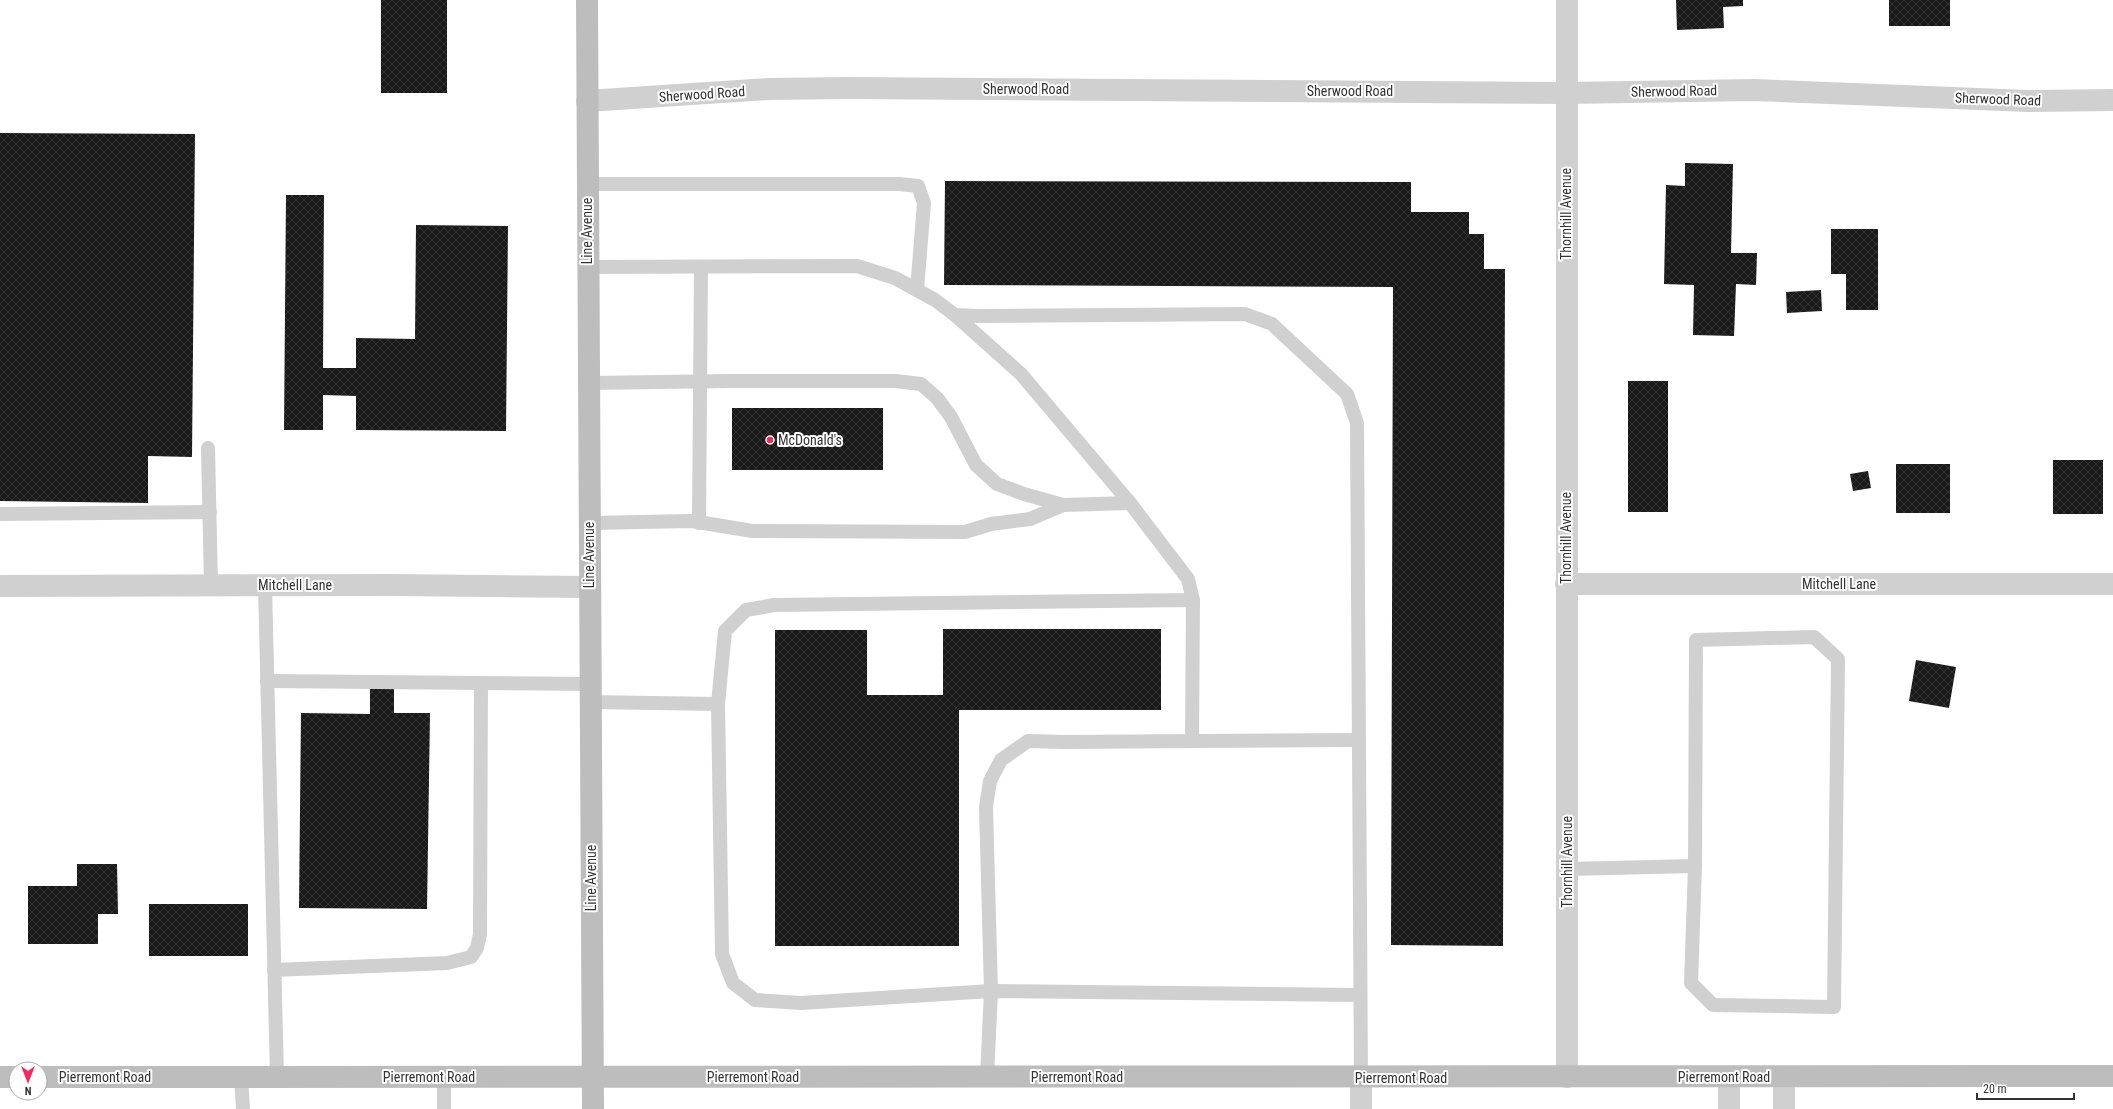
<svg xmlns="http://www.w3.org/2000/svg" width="2113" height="1109" font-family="'Roboto Condensed',sans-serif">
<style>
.building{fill:url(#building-cross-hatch)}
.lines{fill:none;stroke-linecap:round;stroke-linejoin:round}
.lane{stroke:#d0d0d0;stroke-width:14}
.street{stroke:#d0d0d0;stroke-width:22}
.secondary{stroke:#bdbdbd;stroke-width:22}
.poi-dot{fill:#f7275b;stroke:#fff;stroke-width:1.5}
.labels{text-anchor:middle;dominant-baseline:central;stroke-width:4;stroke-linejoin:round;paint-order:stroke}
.street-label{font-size:14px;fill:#333;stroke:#fff}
.poi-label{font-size:14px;fill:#333;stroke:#fff;text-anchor:start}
</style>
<defs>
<pattern id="building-cross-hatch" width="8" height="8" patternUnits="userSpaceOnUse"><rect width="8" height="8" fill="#1a1a1a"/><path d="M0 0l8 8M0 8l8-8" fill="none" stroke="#333"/></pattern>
</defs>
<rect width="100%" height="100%" fill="#fff"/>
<g class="building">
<rect x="381" y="0" width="66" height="93"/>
<path d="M 1676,0 L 1743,0 L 1743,6 L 1723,7 L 1724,28 L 1677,30 Z"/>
<rect x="1889" y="0" width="61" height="26"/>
<path d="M 0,133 L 195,134 L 192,457 L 148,456 L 148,503 L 0,501 Z"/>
<path d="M 1685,163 L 1733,164 L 1731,253 L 1757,253 L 1756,285 L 1736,284 L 1734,336 L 1693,335 L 1694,285 L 1664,284 L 1666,185 L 1685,186 Z"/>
<path d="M 945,181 L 1411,182 L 1411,212 L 1469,212 L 1469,234 L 1484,234 L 1484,269 L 1505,269 L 1503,946 L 1391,945 L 1393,287 L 944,285 Z"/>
<path d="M 286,195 L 324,195 L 323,368 L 356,368 L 356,338 L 415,339 L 416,225 L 508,226 L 506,431 L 356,430 L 356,396 L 323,395 L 323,430 L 284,430 Z"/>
<path d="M 1831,229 L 1878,229 L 1878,310 L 1846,310 L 1846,274 L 1831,274 Z"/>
<path d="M 1821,290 L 1822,311 L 1787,313 L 1786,292 Z"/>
<rect x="1628" y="381" width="40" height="131"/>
<rect x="732" y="408" width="151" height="62"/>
<rect x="2053" y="460" width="50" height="54"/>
<rect x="1896" y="464" width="54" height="49"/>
<path d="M 1868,471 L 1871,488 L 1853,491 L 1850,474 Z"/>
<path d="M 943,629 L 1161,629 L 1161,710 L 959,710 L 959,946 L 775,946 L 775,630 L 867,630 L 867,695 L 943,695 Z"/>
<path d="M 1916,660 L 1956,667 L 1949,708 L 1909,701 Z"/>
<path d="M 370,687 L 394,687 L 394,713 L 430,713 L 427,909 L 299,908 L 301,713 L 370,714 Z"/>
<path d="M 77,864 L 117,864 L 118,914 L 98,914 L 98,944 L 28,944 L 28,886 L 77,886 Z"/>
<rect x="149" y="904" width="99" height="52"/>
</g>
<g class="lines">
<g class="lane">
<path d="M 587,184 L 899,184 L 918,186 L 924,203 L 917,290"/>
<path d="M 588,267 L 857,266 L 895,278 L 935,300 L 955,315 L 979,316 L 1245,314 L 1272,324 L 1347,394 L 1357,423 L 1361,1078"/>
<path d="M 955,315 L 1021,374 L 1130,503 L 1188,579 L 1193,600 L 1192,741"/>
<path d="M 588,383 L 729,381 L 895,381 L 921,384 L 937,398 L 951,417 L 976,465 L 997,484 L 1024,494 L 1063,505 L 1130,503"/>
<path d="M 208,448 L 211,585"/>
<path d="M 0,514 L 210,512"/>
<path d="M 589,523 L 692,521 L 752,531 L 965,532 L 991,524 L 1030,519 L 1063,505"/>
<path d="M 699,523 L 701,267"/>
<path d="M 265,585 L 277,1077"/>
<path d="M 267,681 L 590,684"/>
<path d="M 590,702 L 718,704 L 722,954 L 733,983 L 755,1000 L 801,1003 L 991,991 L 986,807 L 990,781 L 1001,760 L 1028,741 L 1063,742 L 1358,740"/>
<path d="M 718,704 L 725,631 L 746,610 L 774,605 L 1193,600"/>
<path d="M 1567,869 L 1695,866 L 1696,640 L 1814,637 L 1838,659 L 1834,1007 L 1713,1005 L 1691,983 L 1695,866"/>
<path d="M 274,970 L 447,963 L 471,957 L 477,948 L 480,934 L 481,683"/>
<path d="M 241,1077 L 243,1109"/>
<path d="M 987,1077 L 991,991 L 1360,995"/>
<path d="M 444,1109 L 444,1077"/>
</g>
<g class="street">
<path d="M 1567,0 L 1567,1077"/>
<path d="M 587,101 L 769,89 L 849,88 L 1566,93 L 1754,90 L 2028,101 L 2113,100"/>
<path d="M 1566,584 L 2113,584"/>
<path d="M 0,586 L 393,585 L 589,587"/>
<path d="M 1361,1078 L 1361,1109"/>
<path d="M 1729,1109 L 1729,1077"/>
<path d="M 1784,1109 L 1784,1077"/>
</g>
<g class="secondary">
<path d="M 587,0 L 593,1109"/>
<path d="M 0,1077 L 16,1077"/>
<path d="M 40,1077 L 2113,1076"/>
</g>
</g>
<circle class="poi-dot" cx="770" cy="440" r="4"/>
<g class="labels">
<g class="street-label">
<text x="1026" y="89">Sherwood Road</text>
<text x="1350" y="91">Sherwood Road</text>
<text transform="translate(1674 91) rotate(-1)">Sherwood Road</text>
<text transform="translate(702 94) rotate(-4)">Sherwood Road</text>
<text transform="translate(1998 99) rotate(2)">Sherwood Road</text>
<text transform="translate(1566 214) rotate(-90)">Thornhill Avenue</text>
<text transform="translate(587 231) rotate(-90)">Line Avenue</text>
<text transform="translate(1566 538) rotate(-90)">Thornhill Avenue</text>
<text transform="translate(589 555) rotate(-90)">Line Avenue</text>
<text x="1839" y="584">Mitchell Lane</text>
<text x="295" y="585">Mitchell Lane</text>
<text transform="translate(1567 862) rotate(-90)">Thornhill Avenue</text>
<text transform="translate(591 878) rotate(-90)">Line Avenue</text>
<text x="105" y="1077">Pierremont Road</text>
<text x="429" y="1077">Pierremont Road</text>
<text x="753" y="1077">Pierremont Road</text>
<text x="1077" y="1077">Pierremont Road</text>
<text x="1724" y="1077">Pierremont Road</text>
<text x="1401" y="1078">Pierremont Road</text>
</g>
<g class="poi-label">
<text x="778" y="440">McDonald's</text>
</g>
</g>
<g transform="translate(28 1081) rotate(180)"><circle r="19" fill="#ffffff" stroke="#adadad"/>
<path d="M0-3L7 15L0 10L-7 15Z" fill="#f7275b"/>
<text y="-6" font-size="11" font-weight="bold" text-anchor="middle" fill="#333333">N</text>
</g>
<path d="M1977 1093v6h97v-6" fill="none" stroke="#333333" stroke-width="2"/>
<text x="1983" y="1093" font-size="12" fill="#333333" stroke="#ffffff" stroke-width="3" paint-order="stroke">20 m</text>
</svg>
